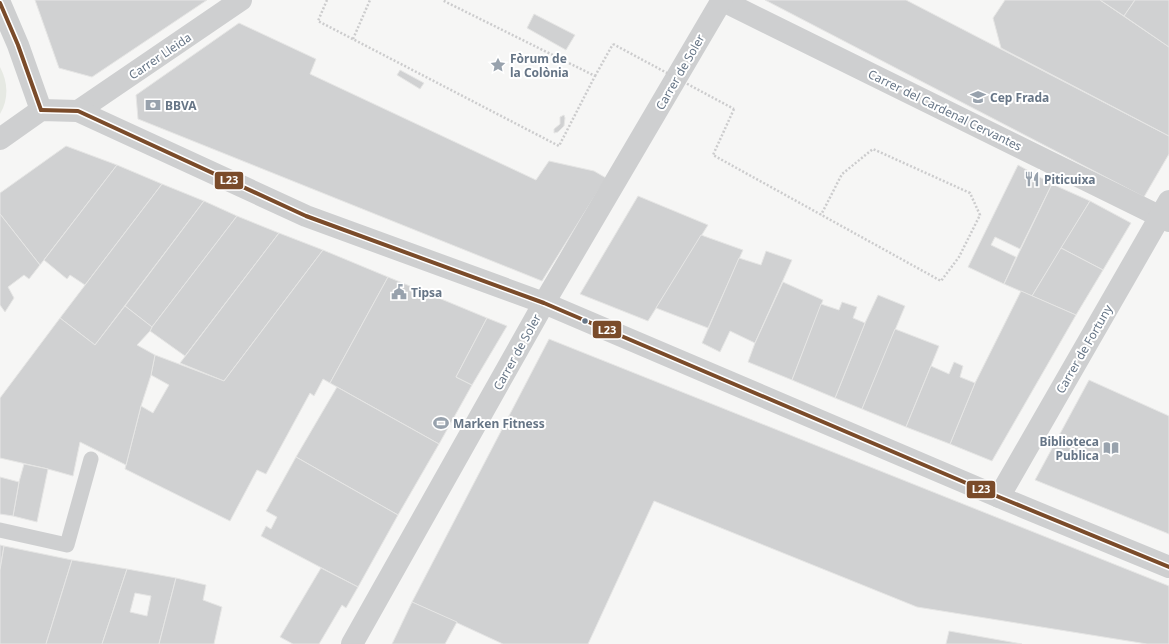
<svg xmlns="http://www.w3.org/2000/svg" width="1169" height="644" font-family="'Noto Sans',sans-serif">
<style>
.green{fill:#e6e9e3}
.building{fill:#d0d1d2;stroke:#e6e6e5;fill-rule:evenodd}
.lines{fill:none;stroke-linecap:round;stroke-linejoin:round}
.path{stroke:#cccccd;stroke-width:2.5;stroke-dasharray:2 2;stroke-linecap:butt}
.service{stroke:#cecfd0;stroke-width:15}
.minor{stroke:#cecfd0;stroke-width:22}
.path-bridge{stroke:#cccccd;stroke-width:2.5;stroke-dasharray:2 2;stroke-linecap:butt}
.bus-1-casing{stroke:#fff;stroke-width:7}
.bus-1{stroke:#7a4b2a;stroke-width:4}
.bus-dot{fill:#667586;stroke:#fff;stroke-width:1.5}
.labels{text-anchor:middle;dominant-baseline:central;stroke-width:4;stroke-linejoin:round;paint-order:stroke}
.street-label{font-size:12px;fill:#667586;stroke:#fff}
.poi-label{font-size:12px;font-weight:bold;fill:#667586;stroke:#fff;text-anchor:start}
.line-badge{stroke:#fff;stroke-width:1.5}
.badge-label{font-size:11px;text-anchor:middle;font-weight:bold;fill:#fff}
</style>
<rect width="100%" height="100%" fill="#f6f6f5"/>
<path class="green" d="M 0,67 C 8,82 9,99 0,114 Z"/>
<g class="building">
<path d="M 35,0 L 207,0 L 92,77 L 59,68 Z"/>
<path d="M 765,0 L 906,0 L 1169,136 L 1169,154 L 1144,197 Z"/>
<path d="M 1005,0 L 1100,0 L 1169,47 L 1169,136 L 1001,48 L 993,18 Z"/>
<path d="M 1100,0 L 1135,0 L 1124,16 Z"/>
<path d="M 1135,0 L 1169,0 L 1169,47 L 1124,16 Z"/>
<path d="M 534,14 L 575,35 L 566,50 L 527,28 Z"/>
<path d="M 239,23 L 316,59 L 310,74 L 536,180 L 549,161 L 594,171 L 606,178 L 542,281 L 138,119 L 136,95 Z"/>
<path d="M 400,70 L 424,83 L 420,89 L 397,75 Z"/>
<path d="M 564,115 L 565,118 L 564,126 L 558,132 L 554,133 L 554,129 L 560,124 L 560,117 Z"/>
<path d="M 66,146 L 117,165 L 40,265 L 0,214 L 0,193 Z"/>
<path d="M 117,165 L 162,184 L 85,285 L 70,275 L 67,279 L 44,260 Z"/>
<path d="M 1018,165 L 1052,184 L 1020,249 L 995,237 L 991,245 L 1016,257 L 1004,284 L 968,267 Z"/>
<path d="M 162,184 L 204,201 L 95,345 L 60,318 Z"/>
<path d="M 1052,184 L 1090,201 L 1032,296 L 1004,284 Z"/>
<path d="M 638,196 L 708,225 L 648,321 L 580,294 Z"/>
<path d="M 204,201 L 237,216 L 152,327 L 125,306 Z"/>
<path d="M 1090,201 L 1131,223 L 1103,270 L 1061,248 Z"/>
<path d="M 0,214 L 40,265 L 29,279 L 24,275 L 8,287 L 14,298 L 5,312 L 0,305 Z"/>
<path d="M 237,216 L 279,233 L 185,356 L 150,331 L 152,327 Z"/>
<path d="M 279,233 L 323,250 L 224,381 L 180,363 Z"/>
<path d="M 701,235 L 743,250 L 708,328 L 656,308 Z"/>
<path d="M 1061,248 L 1103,270 L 1076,315 L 1032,296 Z"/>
<path d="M 323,250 L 388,277 L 330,383 L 323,379 L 314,396 L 310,393 L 266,474 L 257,470 L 230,521 L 125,469 L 141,406 L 153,413 L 169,385 L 151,375 L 155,355 L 224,381 Z"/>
<path d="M 766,251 L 792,260 L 755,343 L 730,331 L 720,352 L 702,343 L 739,258 L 761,265 Z"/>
<path d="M 388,277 L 487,318 L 456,377 L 472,385 L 439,444 L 330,383 Z"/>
<path d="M 783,282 L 823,300 L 792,380 L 748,362 L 755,343 Z"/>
<path d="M 1021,291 L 1076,315 L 992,461 L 950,444 L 975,383 Z"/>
<path d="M 878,295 L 905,306 L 862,409 L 835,398 L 865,323 Z"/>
<path d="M 842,302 L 857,307 L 853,318 L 865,323 L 835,398 L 792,380 L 821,304 L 839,310 Z"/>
<path d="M 125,306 L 152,327 L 150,331 L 137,345 L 155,355 L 151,375 L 141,406 L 126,465 L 80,442 L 73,476 L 48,469 L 0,458 L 0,398 L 60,318 L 95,345 Z"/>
<path d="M 487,318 L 507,326 L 472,385 L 456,377 Z"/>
<path d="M 895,329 L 939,346 L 906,427 L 862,409 Z"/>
<path d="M 549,339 L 1169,586 L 1169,644 L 1147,644 L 917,607 L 654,501 L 588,644 L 503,644 L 412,602 Z"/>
<path d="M 954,362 L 963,366 L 960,377 L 975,383 L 950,444 L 906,427 L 931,366 L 949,374 Z"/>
<path d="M 1089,380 L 1169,416 L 1169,534 L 1035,480 Z"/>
<path d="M 337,387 L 439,444 L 398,515 L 296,457 Z"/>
<path d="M 296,457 L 398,515 L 358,587 L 261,536 L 266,526 L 271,529 L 277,517 L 266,511 Z"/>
<path d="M 24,464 L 48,469 L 37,522 L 13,516 L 19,482 Z"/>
<path d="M 0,477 L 19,482 L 13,516 L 0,514 Z"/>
<path d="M 0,545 L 4,546 L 0,570 Z"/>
<path d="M 4,546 L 72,560 L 46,644 L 0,644 L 0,570 Z"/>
<path d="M 72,560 L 127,569 L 102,644 L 46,644 Z"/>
<path d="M 321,568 L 358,587 L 346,608 L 342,605 L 319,644 L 293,644 L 280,637 Z"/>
<path d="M 127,569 L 176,578 L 159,644 L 102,644 ZM 135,593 L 151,596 L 147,616 L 130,612 Z"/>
<path d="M 176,578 L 206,585 L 203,600 L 222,607 L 214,644 L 159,644 Z"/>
<path d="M 412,602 L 457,622 L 445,644 L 392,644 Z"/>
<path d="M 949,631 L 1022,644 L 946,644 Z"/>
</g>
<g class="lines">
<g class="path">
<path d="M 327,0 L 318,21 L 559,146 L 595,76 L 442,0"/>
<path d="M 353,39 L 370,0"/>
<path d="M 595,76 L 613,44"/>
<path d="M 734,109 L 713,155 L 941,281 L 959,257 L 980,215 L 970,193 L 873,149 L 842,174 L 821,215"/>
</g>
<path class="service" d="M 0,530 L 67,545 L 91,459"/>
<g class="minor">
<path d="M 721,0 L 1169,221"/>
<path d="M 0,3 L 18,45 L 41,110"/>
<path d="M 78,111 L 241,0"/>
<path d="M 0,139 L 41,110 L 78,111 L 306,216 L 544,303 L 999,497 L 1169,567"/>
<path d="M 999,497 L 1169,201"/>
<path d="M 352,644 L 544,303 L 722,0"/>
</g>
<path class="path-bridge" d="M 613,44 L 734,109"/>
<defs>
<g id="bus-1">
<path d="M 0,3 L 18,45 L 41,110"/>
<path d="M 41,110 L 78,111 L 306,216 L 544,303 L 999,497 L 1169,567"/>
</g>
</defs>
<use href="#bus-1" class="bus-1-casing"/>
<use href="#bus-1" class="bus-1"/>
</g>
<defs>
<symbol id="sight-bare" viewBox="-9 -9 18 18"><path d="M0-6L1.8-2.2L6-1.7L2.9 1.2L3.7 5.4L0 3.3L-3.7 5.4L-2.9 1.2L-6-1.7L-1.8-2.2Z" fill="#98a2ad" stroke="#fff" stroke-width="2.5" paint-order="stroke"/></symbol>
<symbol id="university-bare" viewBox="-9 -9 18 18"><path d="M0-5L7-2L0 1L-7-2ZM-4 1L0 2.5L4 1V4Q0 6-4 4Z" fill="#98a2ad" stroke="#fff" stroke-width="2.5" paint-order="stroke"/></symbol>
<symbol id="bank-bare" viewBox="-9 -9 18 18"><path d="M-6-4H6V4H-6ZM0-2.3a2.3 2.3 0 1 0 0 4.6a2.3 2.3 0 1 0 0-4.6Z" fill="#98a2ad" stroke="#fff" stroke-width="2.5" paint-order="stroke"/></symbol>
<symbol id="restaurant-bare" viewBox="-9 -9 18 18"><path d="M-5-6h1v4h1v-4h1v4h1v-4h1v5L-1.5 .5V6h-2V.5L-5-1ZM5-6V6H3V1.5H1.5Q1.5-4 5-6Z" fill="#98a2ad" stroke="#fff" stroke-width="2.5" paint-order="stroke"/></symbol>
<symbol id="civic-bare" viewBox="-9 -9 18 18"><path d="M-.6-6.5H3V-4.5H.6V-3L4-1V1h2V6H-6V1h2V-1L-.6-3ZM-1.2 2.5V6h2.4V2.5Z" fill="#98a2ad" stroke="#fff" stroke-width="2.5" paint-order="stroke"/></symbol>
<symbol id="stadium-bare" viewBox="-9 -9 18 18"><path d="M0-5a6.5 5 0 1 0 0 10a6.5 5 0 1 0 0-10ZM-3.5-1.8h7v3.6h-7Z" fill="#98a2ad" stroke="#fff" stroke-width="2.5" paint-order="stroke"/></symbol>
<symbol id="library-bare" viewBox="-9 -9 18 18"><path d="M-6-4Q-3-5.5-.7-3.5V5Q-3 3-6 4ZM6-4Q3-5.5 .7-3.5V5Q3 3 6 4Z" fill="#98a2ad" stroke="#fff" stroke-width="2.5" paint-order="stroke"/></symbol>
</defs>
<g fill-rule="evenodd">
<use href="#sight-bare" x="487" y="54" width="22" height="22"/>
<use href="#university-bare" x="967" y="86" width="22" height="22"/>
<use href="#bank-bare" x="142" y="94" width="22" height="22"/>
<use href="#restaurant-bare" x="1021" y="168" width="22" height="22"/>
<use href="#civic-bare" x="388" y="281" width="22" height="22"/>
<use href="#stadium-bare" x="430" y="412" width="22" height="22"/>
<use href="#library-bare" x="1100" y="437" width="22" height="22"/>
</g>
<circle class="bus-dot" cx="585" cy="321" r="3.5"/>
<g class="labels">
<g class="street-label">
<text transform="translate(160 56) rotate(-34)">Carrer Lleida</text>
<text transform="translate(680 72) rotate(-60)">Carrer de Soler</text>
<text transform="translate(945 110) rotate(26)">Carrer del Cardenal Cervantes</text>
<text transform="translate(1084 349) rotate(-60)">Carrer de Fortuny</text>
<text transform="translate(517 352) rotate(-61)">Carrer de Soler</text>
</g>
<g class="poi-label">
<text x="510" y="58">Fòrum de<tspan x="510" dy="14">la Colònia</tspan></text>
<text x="990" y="97">Cep Frada</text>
<text x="165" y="105">BBVA</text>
<text x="1044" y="179">Piticuixa</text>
<text x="411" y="292">Tipsa</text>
<text x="453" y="423">Marken Fitness</text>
<text x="1099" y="441" text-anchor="end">Biblioteca<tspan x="1099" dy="14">Publica</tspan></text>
</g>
</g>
<g class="line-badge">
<rect x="214" y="171" width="30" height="19" rx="4" fill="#7a4b2a"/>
<rect x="592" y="320" width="30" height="19" rx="4" fill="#7a4b2a"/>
<rect x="966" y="480" width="30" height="19" rx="4" fill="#7a4b2a"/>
</g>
<g class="badge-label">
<text x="229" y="184">L23</text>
<text x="607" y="334">L23</text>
<text x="981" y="493">L23</text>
</g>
</svg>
